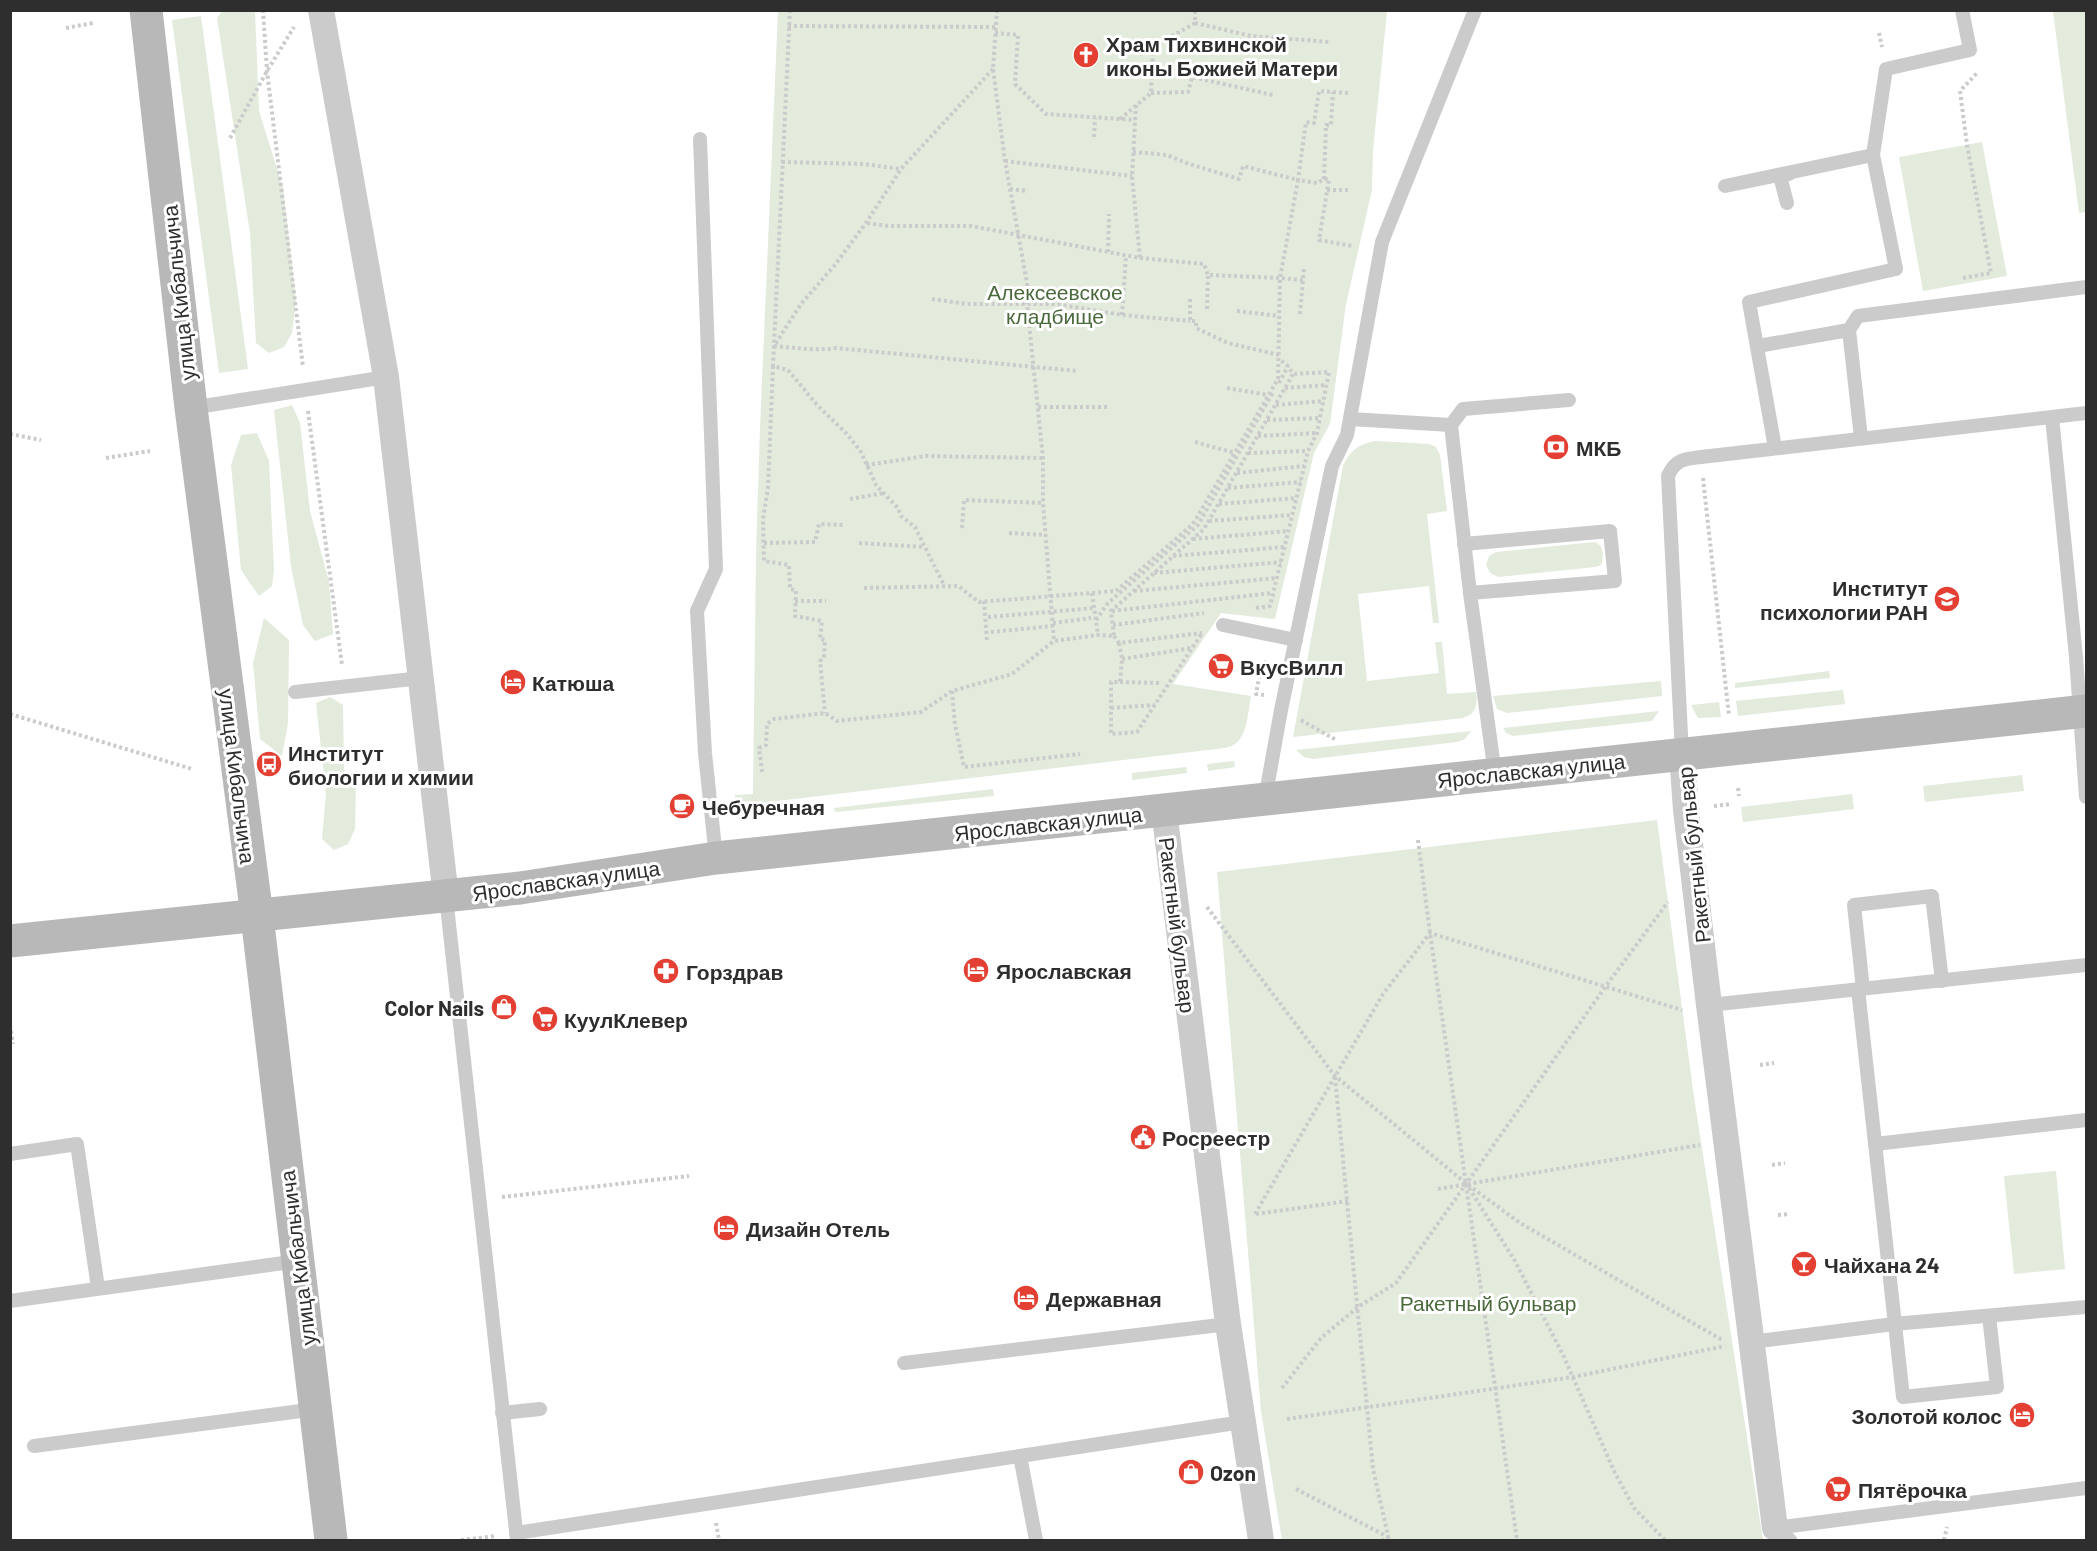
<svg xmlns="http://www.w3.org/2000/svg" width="2097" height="1551" font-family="Barlow,sans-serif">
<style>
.green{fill:#e2ebdc}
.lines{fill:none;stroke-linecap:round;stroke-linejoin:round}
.path{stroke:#cbcbcb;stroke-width:4;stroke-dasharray:3 3;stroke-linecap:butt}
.lane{stroke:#cbcbcb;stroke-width:14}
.street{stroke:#cbcbcb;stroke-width:26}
.secondary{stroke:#b8b8b8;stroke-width:33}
.labels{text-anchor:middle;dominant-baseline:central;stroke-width:6;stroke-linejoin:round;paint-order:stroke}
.poi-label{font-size:21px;font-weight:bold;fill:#2e2e2e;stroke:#fff;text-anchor:start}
.park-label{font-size:21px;fill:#4a693c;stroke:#fff}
.street-label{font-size:21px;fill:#2e2e2e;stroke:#fff}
</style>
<rect width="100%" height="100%" fill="#fff"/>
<g class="green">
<path d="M 223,10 L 255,11 L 259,111 L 283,188 L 296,300 L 292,333 L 284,347 L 269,353 L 256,343 L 250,233 L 217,18 Z"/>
<path d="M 778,11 L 1387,11 L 1373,150 L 1372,190 L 1346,304 L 1330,424 L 1314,453 L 1275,619 L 1221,613 L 1173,684 L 1251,696 C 1247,716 1248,744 1225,748 L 735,806 L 735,795 L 753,794 L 756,554 L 760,428 Z"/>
<path d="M 2053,11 L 2086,11 L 2086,212 L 2079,213 Z"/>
<path d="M 201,16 L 248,369 L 219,373 L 172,20 Z"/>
<path d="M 1982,142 L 2007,276 L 1923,291 L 1899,157 Z"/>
<path d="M 292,405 L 300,423 L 310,511 L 329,582 L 333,634 L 315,641 L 303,625 L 291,566 L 274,410 Z"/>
<path d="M 257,433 L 269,461 L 274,571 L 272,586 L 259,596 L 241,570 L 231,465 L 241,435 Z"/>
<path d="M 1376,441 L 1429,444 L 1436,447 L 1440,455 L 1447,511 L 1427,514 L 1439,623 L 1433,623 L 1429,586 L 1358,594 L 1367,681 L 1439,673 L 1435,642 L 1442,642 L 1447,694 L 1476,692 C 1478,704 1476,714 1463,718 L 1293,737 L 1343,466 C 1349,451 1360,443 1376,441 Z"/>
<path d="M 1594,542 C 1604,544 1604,557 1601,565 L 1596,567 L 1498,577 L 1490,573 L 1486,565 L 1489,556 L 1496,552 Z"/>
<path d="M 264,618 L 289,640 L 288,723 L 282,756 L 260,739 L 253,663 Z"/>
<path d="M 1829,671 L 1830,678 L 1735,688 L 1735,683 Z"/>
<path d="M 1661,681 L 1662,696 L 1507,713 L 1497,709 L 1493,696 Z"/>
<path d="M 1843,690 L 1845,704 L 1738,716 L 1736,701 Z"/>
<path d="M 330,697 L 343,705 L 344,770 L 356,781 L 355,829 L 348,844 L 334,850 L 322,839 L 326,794 L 316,703 Z"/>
<path d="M 1719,702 L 1721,717 L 1698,718 L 1691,705 Z"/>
<path d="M 1659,711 L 1652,721 L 1513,736 L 1506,733 L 1503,728 Z"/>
<path d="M 1471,731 L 1465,739 L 1457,742 L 1313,759 L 1304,757 L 1296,750 Z"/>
<path d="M 1234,761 L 1235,767 L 1208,771 L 1207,764 Z"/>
<path d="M 1186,767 L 1187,773 L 1132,780 L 1132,773 Z"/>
<path d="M 2022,775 L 2024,791 L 1925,802 L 1923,786 Z"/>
<path d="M 993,789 L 994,796 L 835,812 L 834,808 Z"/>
<path d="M 1852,794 L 1854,809 L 1743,822 L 1741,807 Z"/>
<path d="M 1657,820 L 1694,1097 L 1763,1540 L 1282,1540 L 1261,1411 L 1217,872 Z"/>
<path d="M 2056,1171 L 2065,1269 L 2014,1274 L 2004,1176 Z"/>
</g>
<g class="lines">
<g class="path">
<path d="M 263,10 L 267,71 L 303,367"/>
<path d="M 790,10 L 773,366 L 788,370 L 818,406 L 847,434 L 861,452 L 876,485 L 898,508 L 901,516 L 915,527 L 944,585"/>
<path d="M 997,10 L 993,69 L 1005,161 L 1027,283 L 1027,304 L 1043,458 L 1043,503 L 1054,641"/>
<path d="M 1195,23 L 1251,36 L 1330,42"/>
<path d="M 788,26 L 996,27"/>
<path d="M 66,28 L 93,23"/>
<path d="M 995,33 L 1018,35 L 1015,84 L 1046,114 L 1135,120"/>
<path d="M 1879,33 L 1882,47"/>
<path d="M 993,69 L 901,169 L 866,223 L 834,266 L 801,304 L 774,346 C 795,348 815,351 836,348 L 1077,371"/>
<path d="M 1151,93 L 1188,92 L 1192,77 L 1273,95"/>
<path d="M 1348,93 L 1319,91 L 1314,123 L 1306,122 L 1298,180 L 1317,183 L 1324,179 L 1329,179 L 1319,240 L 1352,246"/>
<path d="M 1136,105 L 1132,176 L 1140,258"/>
<path d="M 1120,119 L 1151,93 L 1153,47 L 1195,23 L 1195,10"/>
<path d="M 1094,137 L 1095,118"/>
<path d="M 230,138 L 267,71 L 294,27"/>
<path d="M 1133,152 L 1167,155 L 1189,164 L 1239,179 L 1243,166 L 1298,180 L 1280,278 L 1303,280"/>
<path d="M 1005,161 L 1132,176"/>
<path d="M 782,162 L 864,164 L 901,169"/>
<path d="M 1324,179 L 1326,125 L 1331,125 L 1333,92"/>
<path d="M 1010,189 L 1028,191"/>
<path d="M 1327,190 L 1350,190"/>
<path d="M 1108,252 L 1109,214"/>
<path d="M 1963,278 L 1991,273 L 1967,145 L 1960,91 L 1978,72"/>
<path d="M 932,299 L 967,304 L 1056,304 L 1122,315 L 1190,321"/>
<path d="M 1190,299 L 1190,321 L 1196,321 L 1196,328 L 1228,343 L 1279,355"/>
<path d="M 1207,309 L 1208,275"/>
<path d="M 1237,311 L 1279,316"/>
<path d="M 1300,314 L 1304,268"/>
<path d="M 1122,315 L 1126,255"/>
<path d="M 773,366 L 768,488 L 763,519 L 764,561 L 789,565 L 790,589 L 796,590 L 795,616 L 822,621 L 820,639 L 825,640 L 824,658 L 820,661 L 825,713"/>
<path d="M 1279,383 L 1288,366"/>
<path d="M 1227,388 L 1268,395"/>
<path d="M 1285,388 L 1327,385"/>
<path d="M 1276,405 L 1324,401"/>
<path d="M 1038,407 L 1108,407"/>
<path d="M 308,411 L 342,665"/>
<path d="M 1267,420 L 1320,418"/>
<path d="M 10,434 L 41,440"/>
<path d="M 1258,436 L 1317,433"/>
<path d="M 1195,442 L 1235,453"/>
<path d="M 1248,453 L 1308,451"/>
<path d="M 106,458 L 150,451"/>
<path d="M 866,465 L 926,456 L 1043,458"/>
<path d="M 1237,473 L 1304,466"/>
<path d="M 1703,478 L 1729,716"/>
<path d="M 1228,488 L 1301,482"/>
<path d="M 850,499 L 884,493"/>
<path d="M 1219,504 L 1297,498"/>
<path d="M 1209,521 L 1292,515"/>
<path d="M 962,528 L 964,500 L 1043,503"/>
<path d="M 1009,533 L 1046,535"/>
<path d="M 1193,539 L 1288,531"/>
<path d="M 764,543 L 815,542 L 819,524 L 844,525"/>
<path d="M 859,543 L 924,547"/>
<path d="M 1173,556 L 1285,547"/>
<path d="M 1154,573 L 1281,562"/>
<path d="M 864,588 L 958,586 L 979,602 L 1116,591 L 1193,524 L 1278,379 L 1280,278 L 1208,275 L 1204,264 L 1140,258 L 971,226 L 888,226 L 866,223"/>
<path d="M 1134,591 L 1277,578"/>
<path d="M 1092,593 L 1098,635"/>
<path d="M 795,601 L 826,601"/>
<path d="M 984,601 L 987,641"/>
<path d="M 1256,608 L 1270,606 L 1308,451 L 1317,433 L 1329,372 L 1293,374"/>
<path d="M 1112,611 L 1273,593"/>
<path d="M 988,617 L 1094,608"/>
<path d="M 1096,620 L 1108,603 L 1198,525 L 1273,392"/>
<path d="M 1053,623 L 1091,618"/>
<path d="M 1113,625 L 1204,613"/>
<path d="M 991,632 L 1053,626"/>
<path d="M 1114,636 L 1119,643 L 1202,633"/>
<path d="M 1119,643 L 1122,659 L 1120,682 L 1111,682 L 1111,734 L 1137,732 L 1202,633"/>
<path d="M 1122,659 L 1192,648"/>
<path d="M 1120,682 L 1160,683"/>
<path d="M 952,691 L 955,724 L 964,767 L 1080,754"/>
<path d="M 1264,695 L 1256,694 L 1262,662 L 1268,663"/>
<path d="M 1111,708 L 1155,705"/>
<path d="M 10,714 L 192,769"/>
<path d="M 1301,720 L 1336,740"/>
<path d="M 762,772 L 759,748 L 766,745 L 767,724 L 774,719 L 825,713 L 837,721 L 921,712 L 952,691 L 1012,674 L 1054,641 L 1098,635 L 1114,636 L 1111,611 L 1204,529 L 1293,374 L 1288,366 L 1279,359"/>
<path d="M 1738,788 L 1739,796"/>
<path d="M 1714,806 L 1732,804"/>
<path d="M 1418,840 L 1430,933 L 1517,1540"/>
<path d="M 1207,907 L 1335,1076 L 1467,1184 L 1520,1223 L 1724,1341"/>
<path d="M 10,1025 L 13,1044"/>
<path d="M 1760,1065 L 1774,1063"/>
<path d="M 1335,1077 L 1373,1469 L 1389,1540"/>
<path d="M 1772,1165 L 1785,1163"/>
<path d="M 1469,1188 L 1515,1261 L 1564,1357 L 1615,1473 L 1634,1508 L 1665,1540"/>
<path d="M 1438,1189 L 1700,1145"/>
<path d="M 502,1197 L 689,1176"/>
<path d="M 1255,1214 L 1383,994 L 1430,933 L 1682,1010"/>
<path d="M 1256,1214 L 1348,1201"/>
<path d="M 1778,1215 L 1790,1214"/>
<path d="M 1282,1388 L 1321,1338 L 1358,1307 L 1396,1283 L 1606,986 L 1668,902"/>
<path d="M 1287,1419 L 1573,1377 L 1725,1346"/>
<path d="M 1296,1489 L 1388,1537 L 1383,1540"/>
<path d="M 716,1523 L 719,1540"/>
<path d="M 461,1540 L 496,1536"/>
<path d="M 1944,1540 L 1947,1527"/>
</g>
<g class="lane">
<path d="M 700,139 L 716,569 L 697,611 L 705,753 L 716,858"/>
<path d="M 1725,186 L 1873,155"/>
<path d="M 1787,203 L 1780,176 L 1789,174"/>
<path d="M 1849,330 L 1861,438"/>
<path d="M 1758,346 L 1849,330 L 1858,316 L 2086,287"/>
<path d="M 191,408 L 386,377"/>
<path d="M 2052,417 L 2076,657 L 2086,797"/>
<path d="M 1350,419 L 1451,425"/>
<path d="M 1775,448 L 1749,302 L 1896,269 L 1873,155 L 1886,69 L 1970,50 L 1962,10"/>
<path d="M 1464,544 L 1610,531 L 1615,581 L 1470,593 L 1495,774"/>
<path d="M 1470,593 L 1451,425 L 1463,409 L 1569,400"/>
<path d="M 1223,625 L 1296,640"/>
<path d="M 295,692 L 421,678"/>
<path d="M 1682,754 L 1668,476 C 1675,459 1685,459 1701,457 L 2086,413"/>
<path d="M 1265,799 L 1281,710 L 1332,466 L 1347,435 L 1382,242 L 1475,10"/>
<path d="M 446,897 L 517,1540"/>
<path d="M 1858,989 L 1903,1397 L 1997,1387 L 1989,1316"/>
<path d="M 1863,989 L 1854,905 L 1932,896 L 1942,981"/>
<path d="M 1709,1005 L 2086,965"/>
<path d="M 1875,1144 L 2086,1120"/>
<path d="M 10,1154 L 77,1144 L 98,1288"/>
<path d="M 10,1301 L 298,1261"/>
<path d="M 1751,1342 L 1894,1324 L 2086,1307"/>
<path d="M 904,1363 L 1228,1324"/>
<path d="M 502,1413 L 540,1409"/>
<path d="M 34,1446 L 316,1409"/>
<path d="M 1020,1456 L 1036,1540"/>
<path d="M 1775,1528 L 2086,1488"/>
<path d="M 1775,1528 L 1790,1540"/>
<path d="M 516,1533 L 1242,1422"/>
</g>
<g class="street">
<path d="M 321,10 L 386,377 L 446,897"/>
<path d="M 1682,754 L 1686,810 L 1709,1005 L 1775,1528"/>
<path d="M 1164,810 L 1228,1324 L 1261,1540"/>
</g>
<g class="secondary">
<path d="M 146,10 L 191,408 L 257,916 L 331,1540"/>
<path d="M 10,941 L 520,888 L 716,858 L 2086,711"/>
</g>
</g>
<defs>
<symbol id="church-disc" viewBox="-11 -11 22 22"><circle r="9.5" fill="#e33f32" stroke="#fff"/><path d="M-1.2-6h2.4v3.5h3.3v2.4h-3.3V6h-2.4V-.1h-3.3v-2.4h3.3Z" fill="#fff"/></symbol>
<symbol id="bank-disc" viewBox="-11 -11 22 22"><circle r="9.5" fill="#e33f32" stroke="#fff"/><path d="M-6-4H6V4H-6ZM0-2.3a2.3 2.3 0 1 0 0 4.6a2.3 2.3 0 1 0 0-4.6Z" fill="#fff"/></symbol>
<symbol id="university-disc" viewBox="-11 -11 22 22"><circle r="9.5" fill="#e33f32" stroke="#fff"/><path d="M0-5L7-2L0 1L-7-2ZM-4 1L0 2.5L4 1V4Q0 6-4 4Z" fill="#fff"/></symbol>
<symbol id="supermarket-disc" viewBox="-11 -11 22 22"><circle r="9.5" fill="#e33f32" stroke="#fff"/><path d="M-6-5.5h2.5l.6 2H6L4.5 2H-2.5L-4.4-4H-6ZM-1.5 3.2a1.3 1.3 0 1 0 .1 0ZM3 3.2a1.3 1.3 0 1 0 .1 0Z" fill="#fff"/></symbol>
<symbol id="hotel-disc" viewBox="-11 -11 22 22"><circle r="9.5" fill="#e33f32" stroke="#fff"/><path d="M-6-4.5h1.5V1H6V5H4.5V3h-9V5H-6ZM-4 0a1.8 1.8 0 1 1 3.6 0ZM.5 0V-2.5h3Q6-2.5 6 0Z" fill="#fff"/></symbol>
<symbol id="bus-disc" viewBox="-11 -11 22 22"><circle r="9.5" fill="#e33f32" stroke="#fff"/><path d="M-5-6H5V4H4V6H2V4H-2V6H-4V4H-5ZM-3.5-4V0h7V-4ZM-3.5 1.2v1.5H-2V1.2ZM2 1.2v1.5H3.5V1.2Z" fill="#fff"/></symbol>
<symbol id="cafe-disc" viewBox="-11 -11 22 22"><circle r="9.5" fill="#e33f32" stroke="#fff"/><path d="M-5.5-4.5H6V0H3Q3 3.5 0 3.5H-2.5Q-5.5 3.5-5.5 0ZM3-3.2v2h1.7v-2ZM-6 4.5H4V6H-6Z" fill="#fff"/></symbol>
<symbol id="pharmacy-disc" viewBox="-11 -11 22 22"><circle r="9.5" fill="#e33f32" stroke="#fff"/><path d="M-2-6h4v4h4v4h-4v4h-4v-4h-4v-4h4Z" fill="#fff"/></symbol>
<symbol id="shop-disc" viewBox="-11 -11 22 22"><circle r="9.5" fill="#e33f32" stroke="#fff"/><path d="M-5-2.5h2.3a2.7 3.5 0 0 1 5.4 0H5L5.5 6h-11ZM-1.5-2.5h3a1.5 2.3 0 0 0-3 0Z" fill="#fff"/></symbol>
<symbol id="civic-disc" viewBox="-11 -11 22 22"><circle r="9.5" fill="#e33f32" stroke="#fff"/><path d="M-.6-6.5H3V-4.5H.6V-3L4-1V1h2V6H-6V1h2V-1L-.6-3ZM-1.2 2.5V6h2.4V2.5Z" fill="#fff"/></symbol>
<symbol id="bar-disc" viewBox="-11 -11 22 22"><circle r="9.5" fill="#e33f32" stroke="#fff"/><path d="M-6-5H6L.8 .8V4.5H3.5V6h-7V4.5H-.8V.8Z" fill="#fff"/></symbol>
</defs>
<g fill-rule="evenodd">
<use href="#church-disc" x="1071" y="40" width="30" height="30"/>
<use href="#bank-disc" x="1541" y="432" width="30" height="30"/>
<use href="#university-disc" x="1932" y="584" width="30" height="30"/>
<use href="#supermarket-disc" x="1206" y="651" width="30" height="30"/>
<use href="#hotel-disc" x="498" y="667" width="30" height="30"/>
<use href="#bus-disc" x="254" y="749" width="30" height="30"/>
<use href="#cafe-disc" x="667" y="791" width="30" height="30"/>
<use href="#hotel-disc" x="961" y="955" width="30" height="30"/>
<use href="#pharmacy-disc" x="651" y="956" width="30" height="30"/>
<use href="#shop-disc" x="489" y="992" width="30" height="30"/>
<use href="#supermarket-disc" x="530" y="1004" width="30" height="30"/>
<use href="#civic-disc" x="1128" y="1122" width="30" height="30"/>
<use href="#hotel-disc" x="711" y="1213" width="30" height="30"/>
<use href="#bar-disc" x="1789" y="1249" width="30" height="30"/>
<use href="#hotel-disc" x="1011" y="1283" width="30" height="30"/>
<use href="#hotel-disc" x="2007" y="1400" width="30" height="30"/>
<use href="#shop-disc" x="1176" y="1457" width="30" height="30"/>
<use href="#supermarket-disc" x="1823" y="1474" width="30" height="30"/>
</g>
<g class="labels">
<g class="poi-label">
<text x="1106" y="43">Храм Тихвинской<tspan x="1106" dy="24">иконы Божией Матери</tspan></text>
<text x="1576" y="447">МКБ</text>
<text x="1928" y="587" text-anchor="end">Институт<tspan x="1928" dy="24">психологии РАН</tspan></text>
<text x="1240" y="666">ВкусВилл</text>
<text x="532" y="682">Катюша</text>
<text x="288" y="752">Институт<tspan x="288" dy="24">биологии и химии</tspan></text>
<text x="702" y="806">Чебуречная</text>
<text x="996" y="970">Ярославская</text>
<text x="686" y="971">Горздрав</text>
<text x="484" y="1007" text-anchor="end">Color Nails</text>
<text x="564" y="1019">КуулКлевер</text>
<text x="1162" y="1137">Росреестр</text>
<text x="746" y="1228">Дизайн Отель</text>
<text x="1824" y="1264">Чайхана 24</text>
<text x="1046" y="1298">Державная</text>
<text x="2002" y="1415" text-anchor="end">Золотой колос</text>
<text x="1210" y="1472">Ozon</text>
<text x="1858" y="1489">Пятёрочка</text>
</g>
<g class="park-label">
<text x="1055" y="291">Алексеевское<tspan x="1055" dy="24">кладбище</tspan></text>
<text x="1488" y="1302">Ракетный бульвар</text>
</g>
<g class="street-label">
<text transform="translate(178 293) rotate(-96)">улица Кибальчича</text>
<text transform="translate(1531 770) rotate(-6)">Ярославская улица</text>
<text transform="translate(238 776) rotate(83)">улица Кибальчича</text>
<text transform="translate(1048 823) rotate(-6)">Ярославская улица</text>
<text transform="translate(1693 855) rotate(-96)">Ракетный бульвар</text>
<text transform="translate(566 880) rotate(-8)">Ярославская улица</text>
<text transform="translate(1178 925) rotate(83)">Ракетный бульвар</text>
<text transform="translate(297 1258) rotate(-97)">улица Кибальчича</text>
</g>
</g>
<rect width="2097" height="1551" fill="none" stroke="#2e2e2e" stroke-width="24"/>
</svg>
